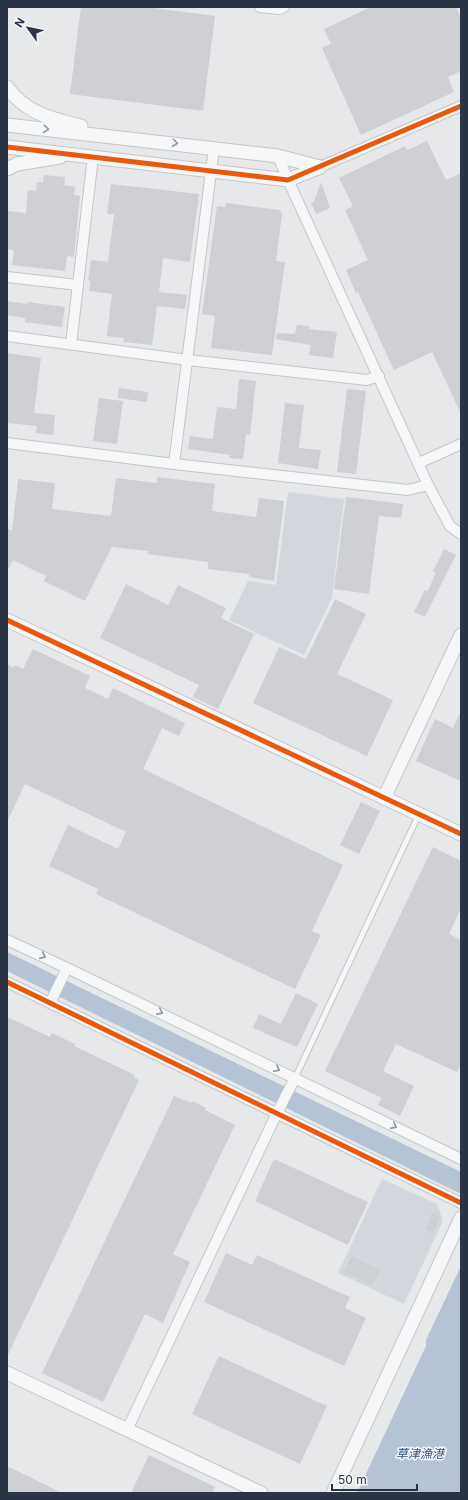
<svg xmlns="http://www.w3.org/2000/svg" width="468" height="1500" font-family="Inter,'Noto Sans JP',sans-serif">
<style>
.built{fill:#d4d7dd}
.water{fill:#b4c4d5}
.building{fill:#ced0d3}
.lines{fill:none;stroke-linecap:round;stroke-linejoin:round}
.service-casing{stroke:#c4c6c8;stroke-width:7}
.minor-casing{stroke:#c4c6c8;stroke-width:12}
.tertiary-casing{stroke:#c4c6c8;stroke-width:15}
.service{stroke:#f5f6f7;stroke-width:5}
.minor{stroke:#f5f6f7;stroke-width:10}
.tertiary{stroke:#f5f6f7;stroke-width:13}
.cycleway-casing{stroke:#f4f6f9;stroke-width:8}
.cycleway{stroke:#e8590c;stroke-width:5}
.oneway{stroke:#90959e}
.labels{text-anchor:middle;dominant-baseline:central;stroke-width:3;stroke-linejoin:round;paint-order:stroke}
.water-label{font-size:12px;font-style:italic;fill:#34527a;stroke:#f4f6f9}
</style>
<rect width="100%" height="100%" fill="#e6e8ea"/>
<g class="built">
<path d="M 288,492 L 344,499 L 332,598 L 304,655 L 229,620 L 248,581 L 276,585 Z"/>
<path d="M 382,1179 L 437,1204 L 443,1221 L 404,1304 L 338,1273 Z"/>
</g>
<g class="water">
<path d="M 7,952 L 461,1172 L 461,1194 L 7,971 Z"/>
<path d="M 461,1266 L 461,1493 L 357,1493 L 426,1346 L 426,1340 Z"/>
</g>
<g class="building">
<path d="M 81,7 L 146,7 L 215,16 L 203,111 L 70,94 Z"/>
<path d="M 371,7 L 456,7 L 461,18 L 461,71 L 448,77 L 454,92 L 361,135 L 322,48 L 331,44 L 324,29 Z"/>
<path d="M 427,141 L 446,180 L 461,173 L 461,414 L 432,352 L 394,370 L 358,292 L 356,293 L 346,270 L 368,260 L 345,210 L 353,206 L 339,178 L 405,146 L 407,150 Z"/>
<path d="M 44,175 L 65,177 L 64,185 L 75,187 L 74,195 L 80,196 L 74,257 L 67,256 L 65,271 L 12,265 L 14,250 L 7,249 L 7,211 L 26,213 L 28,190 L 36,191 L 37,182 L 43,183 Z"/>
<path d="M 321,182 L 330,208 L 316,214 L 311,203 L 314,202 Z"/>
<path d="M 111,184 L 199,194 L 190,262 L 163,258 L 159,292 L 187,295 L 185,309 L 157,306 L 152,345 L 123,342 L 124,338 L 107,336 L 112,294 L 89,291 L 91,281 L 88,280 L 91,260 L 108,262 L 114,214 L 107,214 Z"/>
<path d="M 226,203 L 280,210 L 282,214 L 276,261 L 285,262 L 272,355 L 211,348 L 215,316 L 202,314 L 217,206 L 225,207 Z"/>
<path d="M 7,301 L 27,304 L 28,302 L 65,307 L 62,327 L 25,322 L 25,318 L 7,315 Z"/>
<path d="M 297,325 L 309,326 L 309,329 L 337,332 L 333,358 L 309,355 L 311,345 L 276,339 L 277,333 L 295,334 Z"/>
<path d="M 7,353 L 41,358 L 34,413 L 55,415 L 53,435 L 36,433 L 37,426 L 7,423 Z"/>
<path d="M 239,379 L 256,381 L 250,435 L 246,435 L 243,459 L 229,458 L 230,455 L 188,449 L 190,436 L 213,439 L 217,407 L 236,409 Z"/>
<path d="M 119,388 L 148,392 L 147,402 L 118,398 Z"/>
<path d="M 347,389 L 366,391 L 356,474 L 337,472 Z"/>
<path d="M 99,398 L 123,401 L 117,444 L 93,441 Z"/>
<path d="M 285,403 L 304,405 L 299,448 L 321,450 L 318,469 L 278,463 Z"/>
<path d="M 157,477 L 215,484 L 212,511 L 256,517 L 259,498 L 284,501 L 274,581 L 249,577 L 249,574 L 208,569 L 208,562 L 147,554 L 148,551 L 112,547 L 85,601 L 44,581 L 46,576 L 13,560 L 7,572 L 7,528 L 12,531 L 18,479 L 55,483 L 52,509 L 111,516 L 116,478 L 157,483 Z"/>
<path d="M 346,497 L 403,504 L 401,518 L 379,516 L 369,594 L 334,589 Z"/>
<path d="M 444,549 L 456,555 L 425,617 L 414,612 L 425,590 L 428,591 L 436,572 L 433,571 Z"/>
<path d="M 126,584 L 168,605 L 178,585 L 226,608 L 221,618 L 254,634 L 218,709 L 193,697 L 199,685 L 100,638 Z"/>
<path d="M 335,599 L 366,614 L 337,674 L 393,700 L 367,756 L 253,703 L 279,647 L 306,659 Z"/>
<path d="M 33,649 L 90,676 L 85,688 L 108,699 L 113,688 L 185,723 L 179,736 L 162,728 L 143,769 L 343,865 L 312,931 L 321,935 L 295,989 L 96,894 L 98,889 L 49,866 L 68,825 L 118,849 L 126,832 L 25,784 L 7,822 L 7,664 L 14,668 L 15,665 L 23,669 Z"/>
<path d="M 461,711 L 461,781 L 416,761 L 435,719 L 453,728 Z"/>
<path d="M 361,802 L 380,811 L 359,854 L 340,845 Z"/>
<path d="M 433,847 L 461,861 L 461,908 L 449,934 L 461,940 L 461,1064 L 457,1072 L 396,1044 L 383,1071 L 414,1086 L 400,1116 L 378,1105 L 382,1098 L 325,1071 Z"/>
<path d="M 296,993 L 318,1004 L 297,1047 L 253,1028 L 259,1014 L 281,1024 Z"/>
<path d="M 7,1017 L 50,1037 L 52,1033 L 75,1044 L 74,1046 L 135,1075 L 133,1077 L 139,1080 L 7,1357 Z"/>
<path d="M 174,1096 L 191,1103 L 192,1101 L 206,1108 L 205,1110 L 235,1125 L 173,1254 L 190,1262 L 163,1323 L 145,1314 L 103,1402 L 42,1373 Z"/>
<path d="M 274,1159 L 368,1202 L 348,1245 L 255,1201 Z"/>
<path d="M 433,1213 L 441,1217 L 433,1233 L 425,1229 Z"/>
<path d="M 226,1253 L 252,1265 L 257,1255 L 350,1297 L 345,1308 L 366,1318 L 344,1366 L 204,1302 Z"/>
<path d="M 352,1256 L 380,1270 L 372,1286 L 344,1271 Z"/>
<path d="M 219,1356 L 327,1406 L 300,1464 L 192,1414 Z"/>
<path d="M 149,1455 L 215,1487 L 212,1493 L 131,1493 Z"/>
<path d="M 7,1466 L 62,1493 L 7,1493 Z"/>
</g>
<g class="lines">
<defs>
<path id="service" d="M 295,1078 L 419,814"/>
<g id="minor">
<path d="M 260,7 L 279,9 L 284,7"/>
<path d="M 278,156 L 288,180 L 428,485 L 450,526 L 461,534"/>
<path d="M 320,167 L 461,106"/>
<path d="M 7,277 L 78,285"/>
<path d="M 7,336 L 188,360 L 367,380 L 379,376"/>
<path d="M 71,344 L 93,157"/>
<path d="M 7,443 L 174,464 L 408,490 L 428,485"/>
<path d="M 419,463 L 461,444"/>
<path d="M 174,464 L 214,148"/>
<path d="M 7,940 L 67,968 L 461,1159"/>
<path d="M 7,982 L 461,1203"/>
<path d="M 50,1003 L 67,968"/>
<path d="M 127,1430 L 276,1115 L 295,1078"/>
</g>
<g id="tertiary">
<path d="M 7,87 C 25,113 52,119 81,126"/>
<path d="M 7,125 L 278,156 L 320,167"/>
<path d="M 7,147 L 288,180 L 320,167"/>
<path d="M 7,169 L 17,164 L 60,157"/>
<path d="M 7,620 L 461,834"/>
<path d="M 384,798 L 461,635"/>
<path d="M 7,1373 L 261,1493"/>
<path d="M 333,1493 L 461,1218"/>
</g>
</defs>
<use href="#service" class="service-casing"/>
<use href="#minor" class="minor-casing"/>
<use href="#tertiary" class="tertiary-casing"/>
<use href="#service" class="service"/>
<use href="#minor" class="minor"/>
<use href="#tertiary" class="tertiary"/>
<defs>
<g id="cycleway">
<path d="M 7,147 L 288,180 L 461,106"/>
<path d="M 7,620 L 461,834"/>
<path d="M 7,982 L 461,1203"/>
</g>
</defs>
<use href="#cycleway" class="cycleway-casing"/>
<use href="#cycleway" class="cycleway"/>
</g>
<defs><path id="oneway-chevron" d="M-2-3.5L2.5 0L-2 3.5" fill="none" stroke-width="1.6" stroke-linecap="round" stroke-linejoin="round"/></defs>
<g class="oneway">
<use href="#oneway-chevron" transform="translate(46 129) rotate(6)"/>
<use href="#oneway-chevron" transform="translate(175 143) rotate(7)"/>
<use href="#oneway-chevron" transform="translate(43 956) rotate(24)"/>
<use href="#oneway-chevron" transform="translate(160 1012) rotate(26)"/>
<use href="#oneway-chevron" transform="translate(277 1069) rotate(26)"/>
<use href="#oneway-chevron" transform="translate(394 1126) rotate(26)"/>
</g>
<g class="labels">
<g class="water-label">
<text x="420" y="1453">草津漁港</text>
</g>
</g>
<rect width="468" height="1500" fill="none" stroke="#2b3445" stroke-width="16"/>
<g transform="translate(28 28) rotate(303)" stroke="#f4f6f9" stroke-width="3" paint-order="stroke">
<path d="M0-3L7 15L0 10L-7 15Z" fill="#2b3445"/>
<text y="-6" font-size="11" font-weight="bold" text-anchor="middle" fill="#2b3445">N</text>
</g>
<path d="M332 1484v6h85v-6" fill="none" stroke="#2b3445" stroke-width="2"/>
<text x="338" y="1484" font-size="12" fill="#2b3445" stroke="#f4f6f9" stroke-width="3" paint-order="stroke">50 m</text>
</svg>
